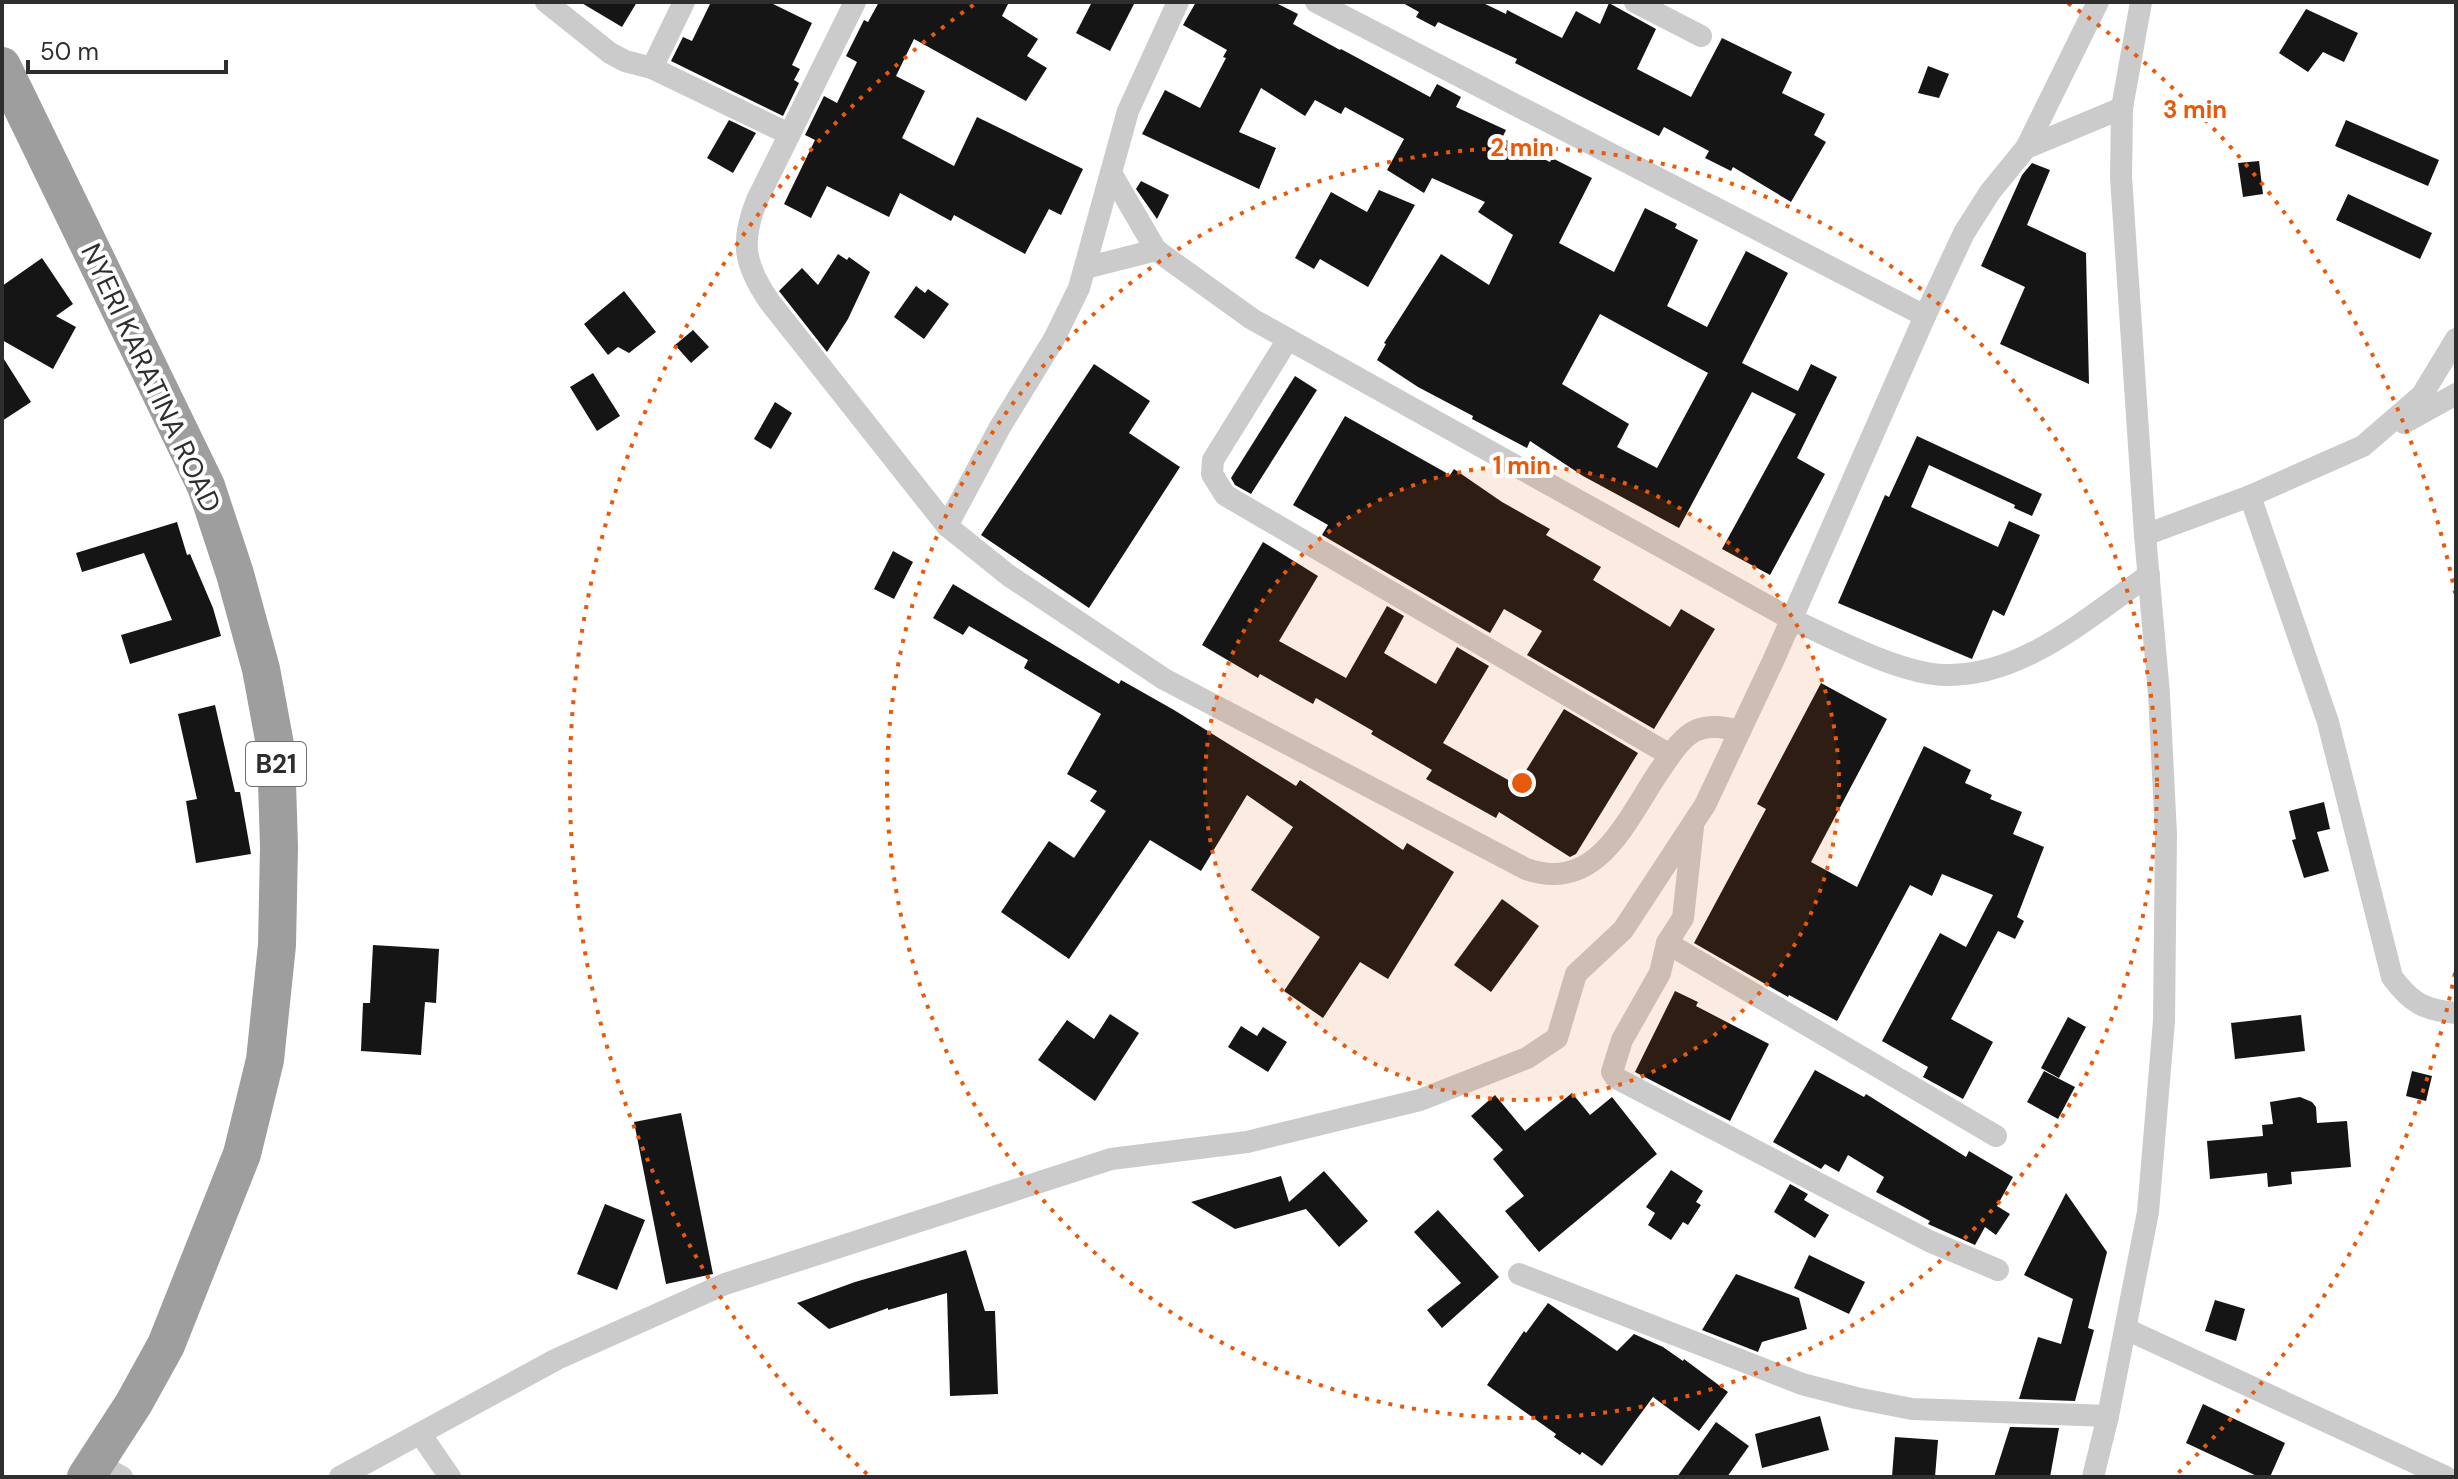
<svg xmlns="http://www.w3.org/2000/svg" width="2458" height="1479" font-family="'DM Sans',sans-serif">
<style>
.building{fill:#151515;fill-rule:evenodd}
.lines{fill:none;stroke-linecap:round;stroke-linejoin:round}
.minor{stroke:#cbcbcb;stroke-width:22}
.trunk{stroke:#9e9e9e;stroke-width:38}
.ring{fill:none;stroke:#e8590c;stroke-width:4;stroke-dasharray:4 8}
.labels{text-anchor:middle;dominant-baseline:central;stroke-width:8;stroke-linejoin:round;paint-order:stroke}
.shield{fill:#fff;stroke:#6d6d6d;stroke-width:2}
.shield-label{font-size:26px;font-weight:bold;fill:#2e2e2e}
.street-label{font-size:28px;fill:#2e2e2e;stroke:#fff}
.centre{fill:#e8590c;stroke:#fff;stroke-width:4}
.ring-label{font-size:24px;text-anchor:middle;font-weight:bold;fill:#e8590c;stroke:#fff;stroke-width:8;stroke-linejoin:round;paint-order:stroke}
</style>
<rect width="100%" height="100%" fill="#fff"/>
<g class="building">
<path d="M 580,2 L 637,2 L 622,27 Z"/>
<path d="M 711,2 L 769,2 L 812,23 L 792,65 L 800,69 L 794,80 L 799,83 L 783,116 L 671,61 L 683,37 L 692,41 Z"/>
<path d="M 879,2 L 1009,2 L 1002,16 L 1038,39 L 1027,56 L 1047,68 L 1026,101 L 914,39 L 896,76 L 925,91 L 902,138 L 954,166 L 977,117 L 1083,169 L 1061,215 L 1049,209 L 1025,254 L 954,215 L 951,221 L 900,193 L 889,217 L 827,186 L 811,218 L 784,204 L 815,140 L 805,135 L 824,96 L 837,103 L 857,62 L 846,56 L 864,20 L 868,22 Z"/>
<path d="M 1092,2 L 1135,2 L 1110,51 L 1076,33 Z"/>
<path d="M 1196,2 L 1274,2 L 1298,14 L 1293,24 L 1340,50 L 1341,49 L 1430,97 L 1437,84 L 1461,97 L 1456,107 L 1506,130 L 1502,138 L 1550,162 L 1552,158 L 1592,178 L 1559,243 L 1614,272 L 1645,208 L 1677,224 L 1675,228 L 1698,240 L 1667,306 L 1707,327 L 1746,251 L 1788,273 L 1742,363 L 1798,391 L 1811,364 L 1837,377 L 1797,458 L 1825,474 L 1770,575 L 1722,549 L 1796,414 L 1752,392 L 1679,528 L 1583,476 L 1530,441 L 1527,448 L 1472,419 L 1473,416 L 1418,387 L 1377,360 L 1386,344 L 1384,343 L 1441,254 L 1489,285 L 1513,235 L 1478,212 L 1485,202 L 1432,178 L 1424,193 L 1387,170 L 1404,139 L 1345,107 L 1341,114 L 1315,100 L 1305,116 L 1261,88 L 1239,132 L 1276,148 L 1259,189 L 1142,134 L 1165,90 L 1200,108 L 1226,58 L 1223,57 L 1227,50 L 1183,25 ZM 1600,314 L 1708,373 L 1657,468 L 1617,447 L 1629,424 L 1562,384 Z"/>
<path d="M 1401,2 L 1481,2 L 1506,14 L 1507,10 L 1562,38 L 1576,11 L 1600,24 L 1609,3 L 1656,29 L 1637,69 L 1691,97 L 1722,38 L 1792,72 L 1782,93 L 1825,114 L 1814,135 L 1826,142 L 1791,202 L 1733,167 L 1731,171 L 1705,158 L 1709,151 L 1664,127 L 1659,136 L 1515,63 L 1517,59 L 1438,22 L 1435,27 L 1416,17 L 1419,12 Z"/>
<path d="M 2306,9 L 2358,33 L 2344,62 L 2323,52 L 2308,72 L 2279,53 Z"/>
<path d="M 1928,66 L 1949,74 L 1939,98 L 1918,93 Z"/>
<path d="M 729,120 L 756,133 L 733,173 L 707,158 Z"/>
<path d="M 2346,120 L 2439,160 L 2428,186 L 2335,146 Z"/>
<path d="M 2259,161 L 2263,194 L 2243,197 L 2238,163 Z"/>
<path d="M 2032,163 L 2050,170 L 2027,225 L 2086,253 L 2089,384 L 2000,344 L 2025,287 L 1981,266 L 2022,175 Z"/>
<path d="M 1141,181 L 1169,195 L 1157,219 L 1136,189 Z"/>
<path d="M 1379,190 L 1415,205 L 1368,287 L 1320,259 L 1314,269 L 1295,258 L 1331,192 L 1367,212 Z"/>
<path d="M 2348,194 L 2432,233 L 2420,259 L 2336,220 Z"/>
<path d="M 838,254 L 847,260 L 849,257 L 870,272 L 848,319 L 827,352 L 779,291 L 802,268 L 818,285 Z"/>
<path d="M 42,258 L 73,304 L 56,316 L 76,327 L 53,369 L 2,340 L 2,286 Z"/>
<path d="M 916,286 L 925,293 L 928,289 L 949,304 L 924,339 L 894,317 Z"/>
<path d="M 624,291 L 656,332 L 629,353 L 618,347 L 608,355 L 584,324 Z"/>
<path d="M 693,330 L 709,347 L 691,363 L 675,345 Z"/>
<path d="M 2,356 L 31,402 L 2,421 Z"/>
<path d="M 1094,364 L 1150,401 L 1129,433 L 1180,467 L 1089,608 L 981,535 Z"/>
<path d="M 593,373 L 620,416 L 597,431 L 570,387 Z"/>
<path d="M 1295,376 L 1317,390 L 1251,494 L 1235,485 L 1231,478 Z"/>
<path d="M 775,402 L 792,413 L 771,449 L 754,439 Z"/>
<path d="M 1345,416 L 1450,475 L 1454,469 L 1502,502 L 1550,529 L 1546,535 L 1601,567 L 1593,580 L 1670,627 L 1681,609 L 1715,629 L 1654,729 L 1527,655 L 1542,631 L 1504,609 L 1490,633 L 1322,535 L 1328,525 L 1293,505 Z"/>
<path d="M 1917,436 L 2042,494 L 2032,516 L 2014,508 L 2015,505 L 1929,465 L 1911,507 L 1998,547 L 2009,521 L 2040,535 L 2004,616 L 1993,610 L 1972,659 L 1838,603 L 1885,495 L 1889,497 Z"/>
<path d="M 177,522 L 187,555 L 190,554 L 213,608 L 221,636 L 130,664 L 121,635 L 172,620 L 144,553 L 82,572 L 76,553 Z"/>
<path d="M 1263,542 L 1318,576 L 1279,641 L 1346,678 L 1387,606 L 1404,616 L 1384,653 L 1436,684 L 1457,647 L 1489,666 L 1443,743 L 1517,785 L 1564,709 L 1638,753 L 1576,854 L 1570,857 L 1499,812 L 1496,818 L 1426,779 L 1432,770 L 1371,734 L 1373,731 L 1316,698 L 1313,704 L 1260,674 L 1258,678 L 1202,645 Z"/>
<path d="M 893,551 L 913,562 L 894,599 L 874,589 Z"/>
<path d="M 953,584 L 1119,684 L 1121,680 L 1174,710 L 1296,786 L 1300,780 L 1403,850 L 1407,843 L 1454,872 L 1388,979 L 1360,962 L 1323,1018 L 1284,991 L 1320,937 L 1251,890 L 1293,827 L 1247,795 L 1201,871 L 1150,840 L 1069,959 L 1001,912 L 1049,841 L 1074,858 L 1106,811 L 1090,801 L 1097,791 L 1067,774 L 1101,714 L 1024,668 L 1028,660 L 969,626 L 963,635 L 933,618 Z"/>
<path d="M 1821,683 L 1887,719 L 1811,862 L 1857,887 L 1924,746 L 1971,770 L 1965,783 L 1992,795 L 1990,799 L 2022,812 L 2013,834 L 2044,847 L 2017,917 L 2024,921 L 2015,939 L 1998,931 L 1951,1019 L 1993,1042 L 1963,1099 L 1923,1077 L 1928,1067 L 1882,1041 L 1940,933 L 1966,947 L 1993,895 L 1942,874 L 1932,896 L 1910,885 L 1837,1021 L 1789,995 L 1788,997 L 1694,943 L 1766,809 L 1757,804 Z"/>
<path d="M 215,705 L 235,792 L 240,792 L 251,854 L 196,863 L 186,801 L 197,799 L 178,714 Z"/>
<path d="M 2324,802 L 2330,829 L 2317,832 L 2329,871 L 2304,878 L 2292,840 L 2296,839 L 2289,811 Z"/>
<path d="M 1502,899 L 1539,926 L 1491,992 L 1454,965 Z"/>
<path d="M 373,945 L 439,949 L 436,1003 L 425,1002 L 421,1055 L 361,1051 L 363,1003 L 370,1003 Z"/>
<path d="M 1675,991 L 1698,1002 L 1696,1006 L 1769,1044 L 1730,1121 L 1635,1072 Z"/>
<path d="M 1110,1014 L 1139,1033 L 1095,1101 L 1038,1060 L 1067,1020 L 1094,1039 Z"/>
<path d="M 2301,1015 L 2305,1051 L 2235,1059 L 2231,1023 Z"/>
<path d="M 2068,1017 L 2086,1027 L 2059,1078 L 2041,1068 Z"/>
<path d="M 1241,1026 L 1257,1036 L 1263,1027 L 1287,1042 L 1268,1072 L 1228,1047 Z"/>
<path d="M 1815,1070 L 1864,1097 L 1866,1094 L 1966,1157 L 1969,1151 L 2013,1177 L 1997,1206 L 2010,1214 L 1996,1235 L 1985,1227 L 1975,1245 L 1928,1224 L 1930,1221 L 1876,1192 L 1884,1177 L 1848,1155 L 1839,1172 L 1825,1164 L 1821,1169 L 1773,1142 Z"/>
<path d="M 2044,1071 L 2075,1087 L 2058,1119 L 2027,1102 Z"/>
<path d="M 2412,1071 L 2432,1076 L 2426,1101 L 2406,1096 Z"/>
<path d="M 1572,1093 L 1590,1115 L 1612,1097 L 1657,1154 L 1539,1252 L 1505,1211 L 1524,1196 L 1493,1159 L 1503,1150 L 1471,1116 L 1495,1095 L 1525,1131 Z"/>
<path d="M 2300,1097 L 2312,1102 L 2316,1107 L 2317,1123 L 2347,1121 L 2351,1167 L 2291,1172 L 2292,1184 L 2268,1187 L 2267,1173 L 2210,1179 L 2207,1141 L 2263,1136 L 2262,1125 L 2273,1124 L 2270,1102 Z"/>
<path d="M 681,1113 L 713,1274 L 666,1284 L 634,1122 Z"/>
<path d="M 1671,1170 L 1703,1191 L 1696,1202 L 1701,1205 L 1688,1225 L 1683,1222 L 1671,1240 L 1648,1225 L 1655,1213 L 1646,1207 Z"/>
<path d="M 1324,1171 L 1368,1221 L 1339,1247 L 1306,1209 L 1235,1229 L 1191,1202 L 1281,1176 L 1289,1202 Z"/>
<path d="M 1790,1184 L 1808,1194 L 1804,1200 L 1829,1215 L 1815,1238 L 1774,1212 Z"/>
<path d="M 2066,1193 L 2107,1252 L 2088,1328 L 2094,1330 L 2075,1401 L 2019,1399 L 2038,1337 L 2061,1344 L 2073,1299 L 2024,1275 Z"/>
<path d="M 605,1204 L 645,1220 L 617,1290 L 577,1274 Z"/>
<path d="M 1438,1210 L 1499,1277 L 1442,1328 L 1427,1310 L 1461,1283 L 1414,1232 Z"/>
<path d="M 966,1250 L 985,1311 L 995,1311 L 998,1394 L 950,1396 L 947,1293 L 888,1310 L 888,1308 L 829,1329 L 797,1303 L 855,1282 Z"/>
<path d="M 1809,1255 L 1865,1282 L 1849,1314 L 1794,1288 Z"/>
<path d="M 1736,1274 L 1799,1298 L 1807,1329 L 1762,1342 L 1758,1352 L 1702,1330 Z"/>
<path d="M 2215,1300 L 2245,1309 L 2236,1341 L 2205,1331 Z"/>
<path d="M 1548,1303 L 1617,1351 L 1634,1334 L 1663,1347 L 1683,1361 L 1684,1359 L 1728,1392 L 1699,1431 L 1653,1397 L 1602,1466 L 1582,1452 L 1580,1455 L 1554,1437 L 1556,1434 L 1487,1385 L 1524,1331 L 1526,1333 Z"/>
<path d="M 2203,1404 L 2285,1443 L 2270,1477 L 2259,1477 L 2186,1443 Z"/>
<path d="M 1820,1416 L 1829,1450 L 1762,1468 L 1755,1434 Z"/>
<path d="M 1716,1422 L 1749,1446 L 1727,1477 L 1677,1477 Z"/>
<path d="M 2010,1427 L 2059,1428 L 2050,1477 L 1994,1477 Z"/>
<path d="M 1895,1437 L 1938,1440 L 1935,1477 L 1892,1477 Z"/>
</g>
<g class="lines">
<g class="minor">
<path d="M 546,2 L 610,53 L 625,61 L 652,68 L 789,134"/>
<path d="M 855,2 L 757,200 C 740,242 744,264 769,301 L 947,526 L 1008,575 L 1164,679 L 1526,869 C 1598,894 1626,820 1660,770 C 1670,756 1681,737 1697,730 C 1712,724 1726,728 1740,731"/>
<path d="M 1316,2 L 1925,316"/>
<path d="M 1635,2 L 1701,36"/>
<path d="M 652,68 L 684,2"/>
<path d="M 2026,148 L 2098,2"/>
<path d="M 1111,173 L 1156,250 L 1252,319 L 1791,619 C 1833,638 1900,674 1945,675 C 2023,677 2089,616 2149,575"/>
<path d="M 1085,268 L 1156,250"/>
<path d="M 1288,339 L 1213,460 L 1212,474 L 1225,495 L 1670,755"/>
<path d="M 2404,423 L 2456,394"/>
<path d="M 2250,496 L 2328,722 L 2392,977 C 2411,1003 2424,1010 2456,1013"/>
<path d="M 947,526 L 1000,427 L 1054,339 L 1079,288 L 1128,111 L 1178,2"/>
<path d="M 2145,535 L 2250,496 L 2363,446 L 2422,395 L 2456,339"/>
<path d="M 1693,827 L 1683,918 L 1667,943 L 1660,973 L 1622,1040 L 1612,1072 L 1616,1078 L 1929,1241 L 1998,1270"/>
<path d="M 1667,943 L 1996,1136"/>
<path d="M 1519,1274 L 1802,1384 L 1856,1398 L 1912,1409 L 2108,1416"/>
<path d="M 2126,1329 L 2446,1477"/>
<path d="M 421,1435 L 450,1477"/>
<path d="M 95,1462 L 122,1477"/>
<path d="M 340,1477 L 557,1359 L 725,1284 L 1111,1159 L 1247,1142 L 1420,1100 L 1527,1058 L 1557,1038 L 1576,974 L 1623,930 L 1705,805 L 1774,659 L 1925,316 L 1964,233 L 1990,192 L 2026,148 L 2122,108"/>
<path d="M 2093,1477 L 2108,1416 L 2148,1212 L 2164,1021 L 2166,834 L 2159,694 L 2145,535 L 2121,177 L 2122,108 L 2141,2"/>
</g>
<path class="trunk" d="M 2,66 L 206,486 L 235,574 L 261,669 L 276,750 L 279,847 L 277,945 L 265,1060 L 242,1154 L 166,1345 L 134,1403 L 86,1477"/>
</g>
<circle cx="1522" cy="783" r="317" fill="#e8590c" fill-opacity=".12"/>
<g class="ring">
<circle cx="1522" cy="783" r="317"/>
<circle cx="1522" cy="783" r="635"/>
<path d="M2455 973A952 952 0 0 1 2177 1474M867 1474A952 952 0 0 1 976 3M2068 3A952 952 0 0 1 2455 593"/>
</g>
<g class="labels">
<rect class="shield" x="246" y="742" width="60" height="44" rx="6"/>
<g class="shield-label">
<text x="276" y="764">B21</text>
</g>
<g class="street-label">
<text transform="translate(151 378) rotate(65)">NYERI KARATINA ROAD</text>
</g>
</g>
<circle cx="1522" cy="783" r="12" class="centre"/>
<g class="ring-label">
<text x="2195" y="118">3 min</text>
<text x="1522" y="156">2 min</text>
<text x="1522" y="474">1 min</text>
</g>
<rect width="2458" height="1479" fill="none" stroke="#2e2e2e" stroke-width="8"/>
<path d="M28 60v12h198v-12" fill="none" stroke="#2e2e2e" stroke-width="4"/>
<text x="40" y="60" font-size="24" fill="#2e2e2e" stroke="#ffffff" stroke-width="6" paint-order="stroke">50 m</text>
</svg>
